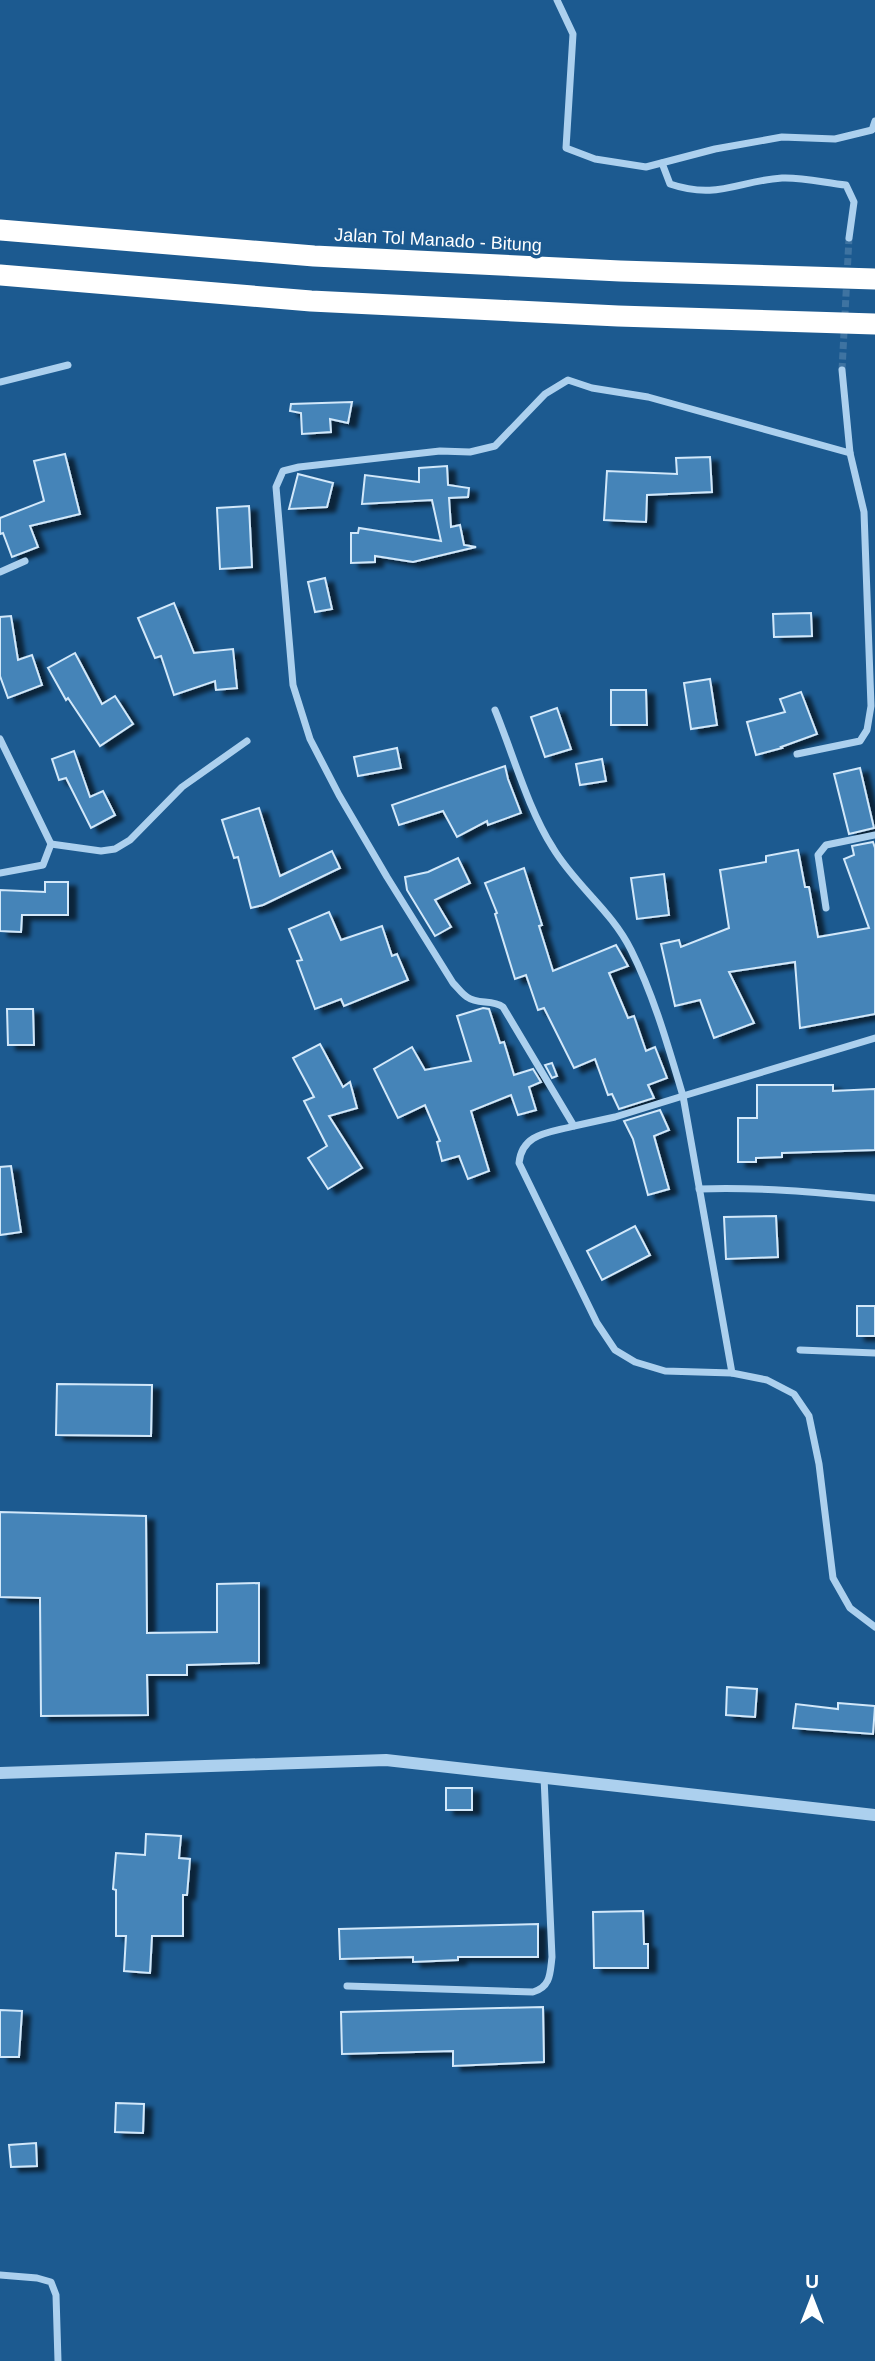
<svg xmlns="http://www.w3.org/2000/svg" width="875" height="2361" font-family="Helvetica,sans-serif">
<style>
.building{fill:#4484b8;stroke:#d2e8fa;stroke-width:2;filter:url(#shadow)}
.lines{fill:none;stroke-linecap:round;stroke-linejoin:round}
.minor-tunnel{stroke:#3e73a1;stroke-width:7;stroke-dasharray:7 3.5;stroke-linecap:butt}
.minor{stroke:#acd0ee;stroke-width:7}
.tertiary{stroke:#acd0ee;stroke-width:12}
.motorway{stroke:#fff;stroke-width:21}
.labels{text-anchor:middle;dominant-baseline:central;stroke-width:7;stroke-linejoin:round;paint-order:stroke}
.street-label{font-size:18px;fill:#fff;stroke:#1c5a90}
</style>
<defs>
<filter id="shadow"><feDropShadow dx="8" dy="4.5" stdDeviation="2" flood-color="#0009"/></filter>
</defs>
<rect width="100%" height="100%" fill="#1c5a90"/>
<g class="building">
<path d="M 352,402 L 348,423 L 330,419 L 331,432 L 302,434 L 301,413 L 290,411 L 291,404 Z"/>
<path d="M 65,454 L 80,514 L 30,526 L 38,547 L 12,557 L 3,533 L 0,534 L 0,518 L 44,501 L 34,461 Z"/>
<path d="M 710,457 L 712,492 L 647,495 L 646,522 L 604,520 L 607,471 L 677,474 L 676,458 Z"/>
<path d="M 447,466 L 448,485 L 469,488 L 468,497 L 449,498 L 451,527 L 460,525 L 464,545 L 476,547 L 413,562 L 375,556 L 375,562 L 351,563 L 351,533 L 358,533 L 359,528 L 441,541 L 432,500 L 362,504 L 365,475 L 419,482 L 419,468 Z"/>
<path d="M 298,474 L 333,483 L 327,507 L 289,509 Z"/>
<path d="M 249,506 L 252,567 L 220,569 L 217,508 Z"/>
<path d="M 325,578 L 332,609 L 315,612 L 308,582 Z"/>
<path d="M 174,603 L 194,653 L 233,649 L 237,688 L 216,690 L 215,681 L 174,695 L 161,656 L 155,658 L 138,618 Z"/>
<path d="M 811,613 L 812,636 L 774,637 L 773,614 Z"/>
<path d="M 11,616 L 18,660 L 32,655 L 42,685 L 8,698 L 0,676 L 0,617 Z"/>
<path d="M 75,653 L 102,704 L 115,696 L 133,724 L 100,746 L 68,698 L 66,700 L 48,668 Z"/>
<path d="M 710,679 L 717,725 L 691,729 L 684,683 Z"/>
<path d="M 611,690 L 646,690 L 647,725 L 611,725 Z"/>
<path d="M 801,692 L 817,734 L 781,747 L 782,748 L 756,755 L 747,722 L 785,712 L 780,699 Z"/>
<path d="M 557,708 L 571,749 L 545,757 L 531,717 Z"/>
<path d="M 397,748 L 401,768 L 358,776 L 354,757 Z"/>
<path d="M 74,751 L 90,797 L 103,791 L 115,815 L 91,828 L 66,778 L 59,780 L 52,759 Z"/>
<path d="M 602,759 L 606,781 L 580,785 L 576,764 Z"/>
<path d="M 505,766 L 508,779 L 521,813 L 488,825 L 487,821 L 457,837 L 443,811 L 399,825 L 392,805 Z"/>
<path d="M 860,768 L 874,828 L 849,834 L 834,774 Z"/>
<path d="M 259,808 L 280,876 L 332,851 L 340,868 L 263,905 L 251,908 L 238,857 L 234,858 L 222,820 Z"/>
<path d="M 873,842 L 875,848 L 875,1014 L 800,1028 L 795,962 L 729,972 L 754,1023 L 714,1038 L 700,1000 L 675,1006 L 661,944 L 679,940 L 681,947 L 729,928 L 720,870 L 766,862 L 766,856 L 798,850 L 805,887 L 809,887 L 818,937 L 869,928 L 844,859 L 854,855 L 852,846 Z"/>
<path d="M 458,858 L 470,883 L 435,900 L 451,927 L 435,936 L 407,890 L 405,877 L 428,872 Z"/>
<path d="M 524,868 L 542,925 L 539,926 L 553,971 L 616,945 L 628,966 L 609,973 L 628,1018 L 634,1016 L 646,1051 L 655,1047 L 667,1078 L 648,1085 L 654,1098 L 619,1109 L 612,1094 L 608,1095 L 595,1059 L 574,1068 L 544,1008 L 538,1010 L 526,975 L 515,979 L 495,914 L 497,913 L 485,883 Z"/>
<path d="M 664,874 L 669,915 L 637,919 L 631,878 Z"/>
<path d="M 45,882 L 68,882 L 68,915 L 22,915 L 21,932 L 0,931 L 0,890 L 45,892 Z"/>
<path d="M 329,912 L 341,940 L 382,926 L 392,956 L 397,954 L 408,980 L 344,1006 L 341,999 L 315,1009 L 297,961 L 302,960 L 289,929 Z"/>
<path d="M 483,1008 L 489,1009 L 500,1043 L 504,1042 L 514,1075 L 533,1069 L 541,1082 L 529,1087 L 536,1110 L 518,1115 L 511,1095 L 471,1111 L 489,1171 L 468,1179 L 459,1156 L 442,1161 L 437,1142 L 440,1141 L 425,1105 L 398,1118 L 374,1069 L 412,1047 L 425,1070 L 471,1061 L 457,1016 Z"/>
<path d="M 7,1009 L 33,1009 L 34,1045 L 8,1045 Z"/>
<path d="M 320,1044 L 343,1087 L 350,1082 L 357,1108 L 329,1116 L 362,1168 L 328,1189 L 308,1158 L 327,1146 L 304,1101 L 314,1097 L 293,1058 Z"/>
<path d="M 552,1063 L 557,1076 L 552,1078 L 545,1065 Z"/>
<path d="M 757,1085 L 833,1085 L 833,1091 L 875,1089 L 875,1150 L 782,1153 L 782,1157 L 756,1158 L 756,1162 L 738,1162 L 738,1118 L 757,1118 Z"/>
<path d="M 660,1110 L 669,1130 L 654,1136 L 669,1189 L 648,1195 L 633,1139 L 624,1121 Z"/>
<path d="M 11,1166 L 21,1232 L 0,1235 L 0,1167 Z"/>
<path d="M 776,1216 L 778,1257 L 726,1259 L 724,1217 Z"/>
<path d="M 635,1226 L 650,1255 L 602,1280 L 587,1251 Z"/>
<rect x="857" y="1306" width="18" height="30"/>
<path d="M 57,1384 L 152,1385 L 151,1436 L 56,1435 Z"/>
<path d="M 0,1512 L 146,1516 L 147,1633 L 217,1632 L 217,1584 L 259,1583 L 259,1663 L 187,1665 L 187,1675 L 147,1675 L 148,1715 L 41,1716 L 40,1598 L 0,1597 Z"/>
<path d="M 727,1687 L 757,1689 L 755,1717 L 726,1715 Z"/>
<path d="M 838,1703 L 875,1706 L 873,1734 L 793,1728 L 796,1704 L 838,1709 Z"/>
<rect x="446" y="1788" width="26" height="22"/>
<path d="M 146,1834 L 181,1836 L 179,1858 L 190,1859 L 187,1895 L 183,1895 L 183,1936 L 152,1936 L 150,1973 L 124,1971 L 126,1936 L 116,1936 L 116,1890 L 113,1889 L 116,1853 L 145,1855 Z"/>
<path d="M 643,1911 L 644,1944 L 648,1944 L 648,1968 L 594,1968 L 593,1912 Z"/>
<path d="M 538,1924 L 538,1957 L 458,1957 L 458,1960 L 413,1962 L 413,1957 L 340,1959 L 339,1929 Z"/>
<path d="M 543,2007 L 544,2062 L 453,2066 L 453,2051 L 342,2054 L 341,2012 Z"/>
<path d="M 0,2010 L 22,2011 L 19,2057 L 0,2057 Z"/>
<path d="M 116,2103 L 144,2104 L 143,2133 L 115,2132 Z"/>
<path d="M 36,2143 L 37,2166 L 11,2167 L 9,2145 Z"/>
</g>
<g class="lines">
<path class="minor-tunnel" d="M 842,370 L 849,238"/>
<g class="minor">
<path d="M 557,0 L 573,34 L 566,148 L 595,159 L 646,167 L 715,149 L 782,137 L 835,139 L 872,130 L 875,121"/>
<path d="M 662,163 L 670,184 C 717,200 738,181 782,178 C 802,177 826,183 846,185 L 854,202 L 849,238"/>
<path d="M 0,382 L 68,365"/>
<path d="M 850,453 L 648,397 L 592,388 L 568,380 L 545,394 L 495,446 L 470,452 L 440,451 L 299,467 L 283,471 L 276,487 L 293,685 L 310,739 L 339,795 L 387,877 L 453,983 C 458,988 462,994 467,997 C 478,1005 492,999 503,1007 L 574,1126 L 615,1117 L 683,1096 L 732,1373 L 767,1380 L 794,1394 L 809,1416 L 819,1464 L 833,1578 L 850,1608 L 875,1627"/>
<path d="M 0,572 L 25,561"/>
<path d="M 495,710 C 513,754 528,809 553,848 C 575,885 612,911 631,950 C 654,996 668,1046 683,1096 L 875,1038"/>
<path d="M 0,739 L 51,844 L 43,865 L 0,873"/>
<path d="M 797,754 L 860,741 L 867,730 L 871,706 L 864,512 L 850,453 L 842,370"/>
<path d="M 51,844 L 101,851 L 115,849 L 130,840 L 182,787 L 247,741"/>
<path d="M 826,908 L 818,855 L 826,845 L 875,835"/>
<path d="M 574,1126 C 549,1133 522,1133 519,1163 L 597,1323 L 615,1350 L 635,1362 L 665,1371 L 732,1373"/>
<path d="M 699,1189 C 758,1187 816,1192 875,1198"/>
<path d="M 800,1350 L 875,1353"/>
<path d="M 347,1986 L 533,1992 C 551,1987 550,1973 552,1957 L 544,1777"/>
<path d="M 0,2275 L 37,2278 L 51,2282 L 56,2295 L 58,2361"/>
</g>
<path class="tertiary" d="M 0,1773 L 386,1760 L 875,1815"/>
<g class="motorway">
<path d="M 0,230 L 314,256 L 620,271 L 875,279"/>
<path d="M 0,275 L 311,301 L 618,316 L 875,324"/>
</g>
</g>
<g class="labels">
<g class="street-label">
<text transform="translate(438 240) rotate(3)">Jalan Tol Manado - Bitung</text>
</g>
</g>
<g transform="translate(812 2298)" stroke="#1c5a90" stroke-width="5" paint-order="stroke">
<path d="M0-5L12 26L0 18L-12 26Z" fill="#ffffff"/>
<text y="-10" font-size="19" font-weight="bold" text-anchor="middle" fill="#ffffff">U</text>
</g>
</svg>
